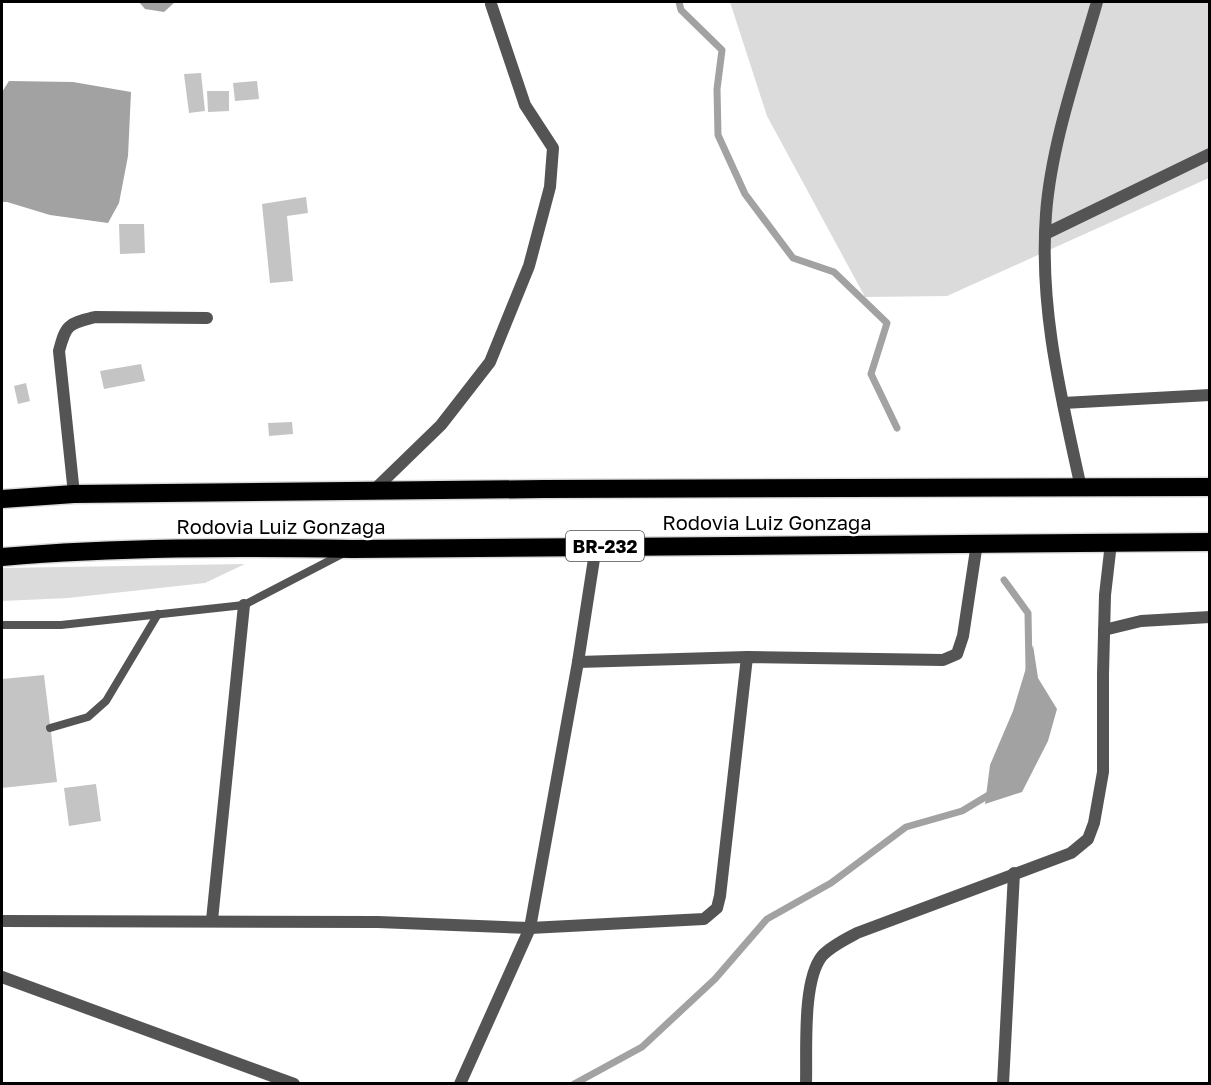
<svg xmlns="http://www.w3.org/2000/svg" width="1211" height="1085" font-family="'Golos Text',sans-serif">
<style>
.green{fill:#dbdbdb}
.water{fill:#a2a2a2}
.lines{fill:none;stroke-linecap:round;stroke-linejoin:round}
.stream{stroke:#a2a2a2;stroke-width:7}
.building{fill:#c4c4c4}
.highway-casing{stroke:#dbdbdb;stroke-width:21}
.lane{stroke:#545454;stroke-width:8}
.street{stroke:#545454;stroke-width:12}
.highway{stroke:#000;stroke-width:18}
.labels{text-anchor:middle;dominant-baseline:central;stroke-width:4.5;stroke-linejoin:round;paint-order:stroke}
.shield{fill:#fff;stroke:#4c4c4c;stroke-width:1.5}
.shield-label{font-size:18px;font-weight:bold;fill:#000}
.street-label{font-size:20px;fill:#000;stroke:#fff}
</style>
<rect width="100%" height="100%" fill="#fff"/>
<g class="green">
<path d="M 730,2 L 1209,2 L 1209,178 L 947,296 L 865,297 L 767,116 Z"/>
<path d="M 245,564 L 205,583 L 68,598 L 2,601 L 2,568 Z"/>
</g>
<g class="water">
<path d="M 139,2 L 175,2 L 164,12 L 145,9 Z"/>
<path d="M 9,81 L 73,82 L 131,92 L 128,156 L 119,203 L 108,223 L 50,215 L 7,202 L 2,202 L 2,92 Z"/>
<path d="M 1033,645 L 1038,678 L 1057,709 L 1048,741 L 1022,792 L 985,804 L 990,765 L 1013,711 Z"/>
</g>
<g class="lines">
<g class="stream">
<path d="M 679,2 L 681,10 L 722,50 L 717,89 L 718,135 L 745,194 L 793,258 L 834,272 L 887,323 L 871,374 L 897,428"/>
<path d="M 1004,580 L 1028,613 L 1029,669"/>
<path d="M 574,1084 L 642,1047 L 715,979 L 767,919 L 831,883 L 906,827 L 962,811 L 992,793"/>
</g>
</g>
<g class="building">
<path d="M 201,73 L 205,111 L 189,113 L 184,74 Z"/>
<path d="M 257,81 L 259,99 L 235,101 L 233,83 Z"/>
<path d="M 207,91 L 229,91 L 229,111 L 208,112 Z"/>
<path d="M 306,197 L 308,213 L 287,216 L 293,281 L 270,283 L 262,204 Z"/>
<path d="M 119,224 L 144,224 L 145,253 L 120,254 Z"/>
<path d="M 141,364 L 145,381 L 104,389 L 100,371 Z"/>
<path d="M 26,383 L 30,401 L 18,404 L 14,386 Z"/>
<path d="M 292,422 L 293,434 L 269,436 L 268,423 Z"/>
<path d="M 44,675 L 57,782 L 2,788 L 2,679 Z"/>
<path d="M 96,784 L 101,821 L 69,826 L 64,788 Z"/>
</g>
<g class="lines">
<defs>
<g id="highway">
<path d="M 2,499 L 74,494 L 544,489 L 1210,487"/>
<path d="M 2,557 C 118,547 235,547 352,549 L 1210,542"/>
</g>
</defs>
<use href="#highway" class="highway-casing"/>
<g class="lane">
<path d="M 2,625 L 61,625 L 244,605 L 344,553"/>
<path d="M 50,728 L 88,717 L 106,701 L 158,614"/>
</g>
<g class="street">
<path d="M 1045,234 L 1210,154"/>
<path d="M 1063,403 L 1210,395"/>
<path d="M 1081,488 C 1061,396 1039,309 1046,214 C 1051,145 1078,68 1097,2"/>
<path d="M 373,491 L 441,425 L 490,362 L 529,266 L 550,187 L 553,148 L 525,105 L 491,4"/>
<path d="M 74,494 L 59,351 C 66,324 68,324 95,317 L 207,318"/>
<path d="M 1104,630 L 1141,621 L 1210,617"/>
<path d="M 578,662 L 747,657 L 943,660 L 957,654 L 963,636 L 977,543"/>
<path d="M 212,920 L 244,605"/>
<path d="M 2,921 L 378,922 L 530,928 L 704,919 L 717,908 L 720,896 L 747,657"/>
<path d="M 2,977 L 294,1084"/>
<path d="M 460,1084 L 530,928 L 578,662 L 596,546"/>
<path d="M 806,1084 C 807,1051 802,981 822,956 C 831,946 846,939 857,933 L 1071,853 L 1088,839 L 1094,823 L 1103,772 L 1103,674 L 1105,595 L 1111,543"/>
<path d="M 1003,1084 L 1014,873"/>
</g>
<use href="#highway" class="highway"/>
</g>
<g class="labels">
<rect class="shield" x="566" y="531" width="78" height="30" rx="4.5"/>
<g class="shield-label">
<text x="605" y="546">BR-232</text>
</g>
<g class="street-label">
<text x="767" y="522">Rodovia Luiz Gonzaga</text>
<text x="281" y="526">Rodovia Luiz Gonzaga</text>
</g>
</g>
<rect width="1211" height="1085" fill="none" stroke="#000000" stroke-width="6"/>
</svg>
